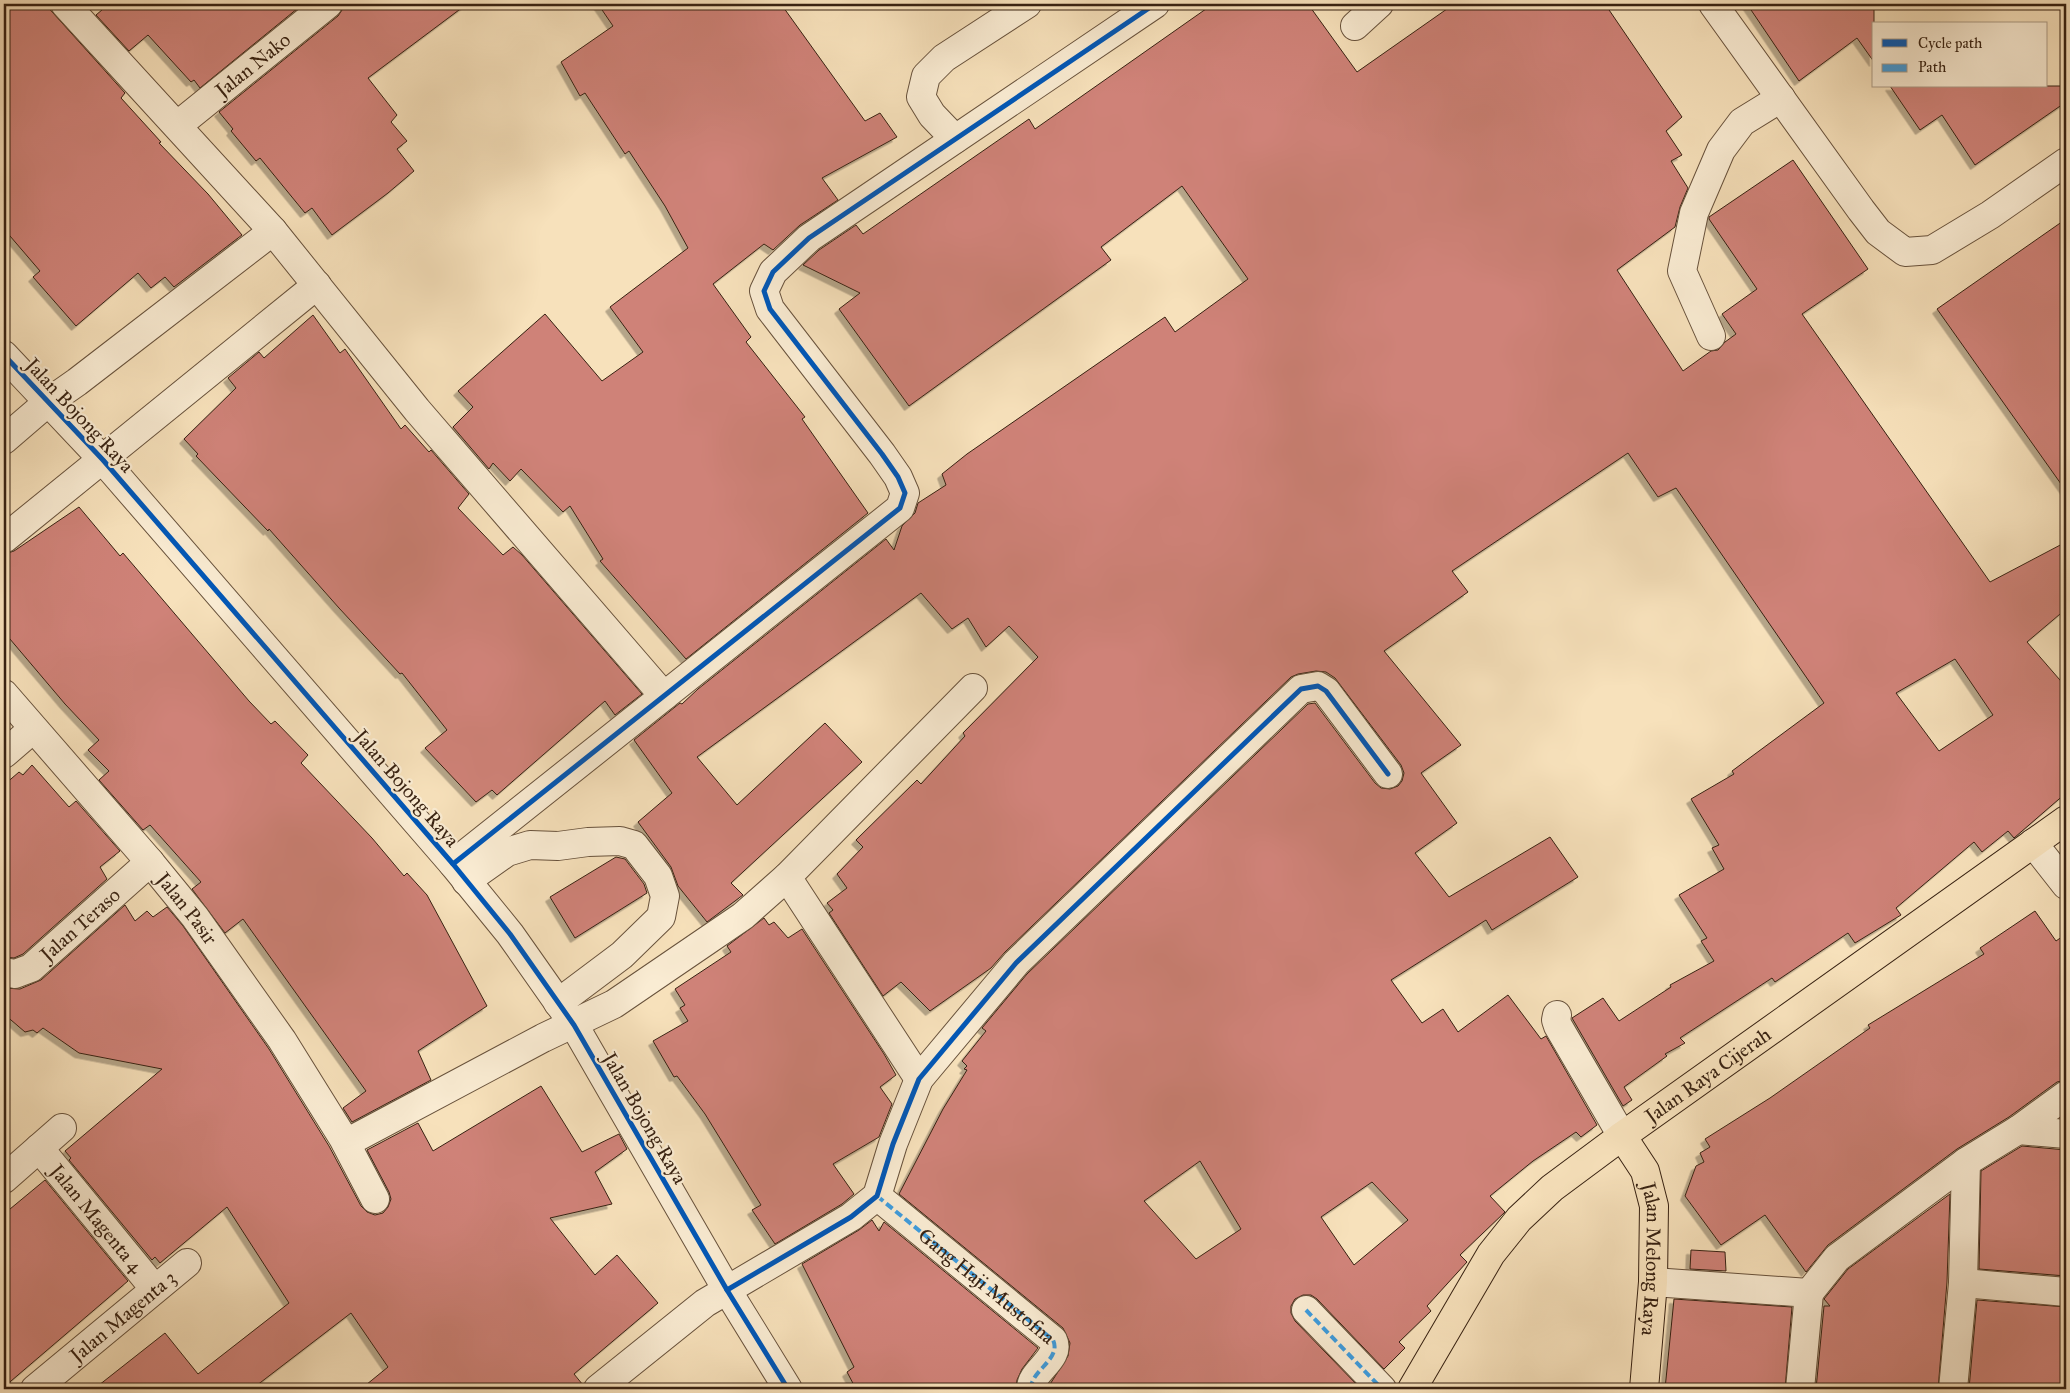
<svg xmlns="http://www.w3.org/2000/svg" width="2070" height="1393" font-family="'IM FELL Great Primer',serif">
<style>
.building{fill:#cf8278;stroke:#382212;fill-rule:evenodd;filter:url(#shadow)}
.lines{fill:none;stroke-linecap:round;stroke-linejoin:round}
.minor-casing{stroke:#68523c;stroke-width:30}
.major-casing{stroke:#382212;stroke-width:30}
.minor{stroke:#faecd3;stroke-width:28}
.major{stroke:#f7e1bb;stroke-width:28}
.quiet{stroke:#3e9cde;stroke-width:4;stroke-dasharray:8 4;stroke-linecap:butt}
.cycleway-casing{stroke:#faecd3;stroke-width:8}
.cycleway{stroke:#0057b8;stroke-width:5}
.labels{text-anchor:middle;dominant-baseline:central;stroke-width:4.5;stroke-linejoin:round;paint-order:stroke}
.street-label{font-size:20px;fill:#382212;stroke:#faecd3}
</style>
<defs>
<filter id="shadow"><feDropShadow dx="-4.5" dy="4.5" stdDeviation="0" flood-color="#0004"/></filter>
</defs>
<rect width="100%" height="100%" fill="#f7e1bb"/>
<filter id="stains"><feTurbulence type="fractalNoise" baseFrequency=".004" numOctaves="4"/><feColorMatrix values="0 0 0 0 .2 0 0 0 0 .09 0 0 0 0 .02 0 0 0 .5 -.17"/></filter>
<radialGradient id="worn" r=".72"><stop offset=".6" stop-color="#630" stop-opacity="0"/><stop offset="1" stop-color="#630" stop-opacity=".3"/></radialGradient>
<g class="building">
<path d="M 4,4 L 45,4 L 125,93 L 121,98 L 161,142 L 159,143 L 208,194 L 242,235 L 174,287 L 165,277 L 151,288 L 138,273 L 76,326 L 33,277 L 40,271 L 4,229 Z"/>
<path d="M 109,4 L 303,4 L 200,88 L 194,80 L 191,82 L 148,35 L 129,51 L 96,15 Z"/>
<path d="M 343,4 L 467,4 L 368,78 L 397,115 L 391,122 L 407,141 L 397,149 L 414,171 L 388,193 L 332,235 L 312,208 L 305,213 L 260,158 L 256,161 L 231,131 L 233,129 L 219,112 L 338,16 L 342,10 Z"/>
<path d="M 598,4 L 781,4 L 865,121 L 880,113 L 897,137 L 822,178 L 838,200 L 800,225 L 773,250 L 764,244 L 713,284 L 751,337 L 746,342 L 805,417 L 802,419 L 868,513 L 686,659 L 600,561 L 603,559 L 570,506 L 563,512 L 521,469 L 510,481 L 493,463 L 489,469 L 453,427 L 473,407 L 458,391 L 545,314 L 602,381 L 643,352 L 610,307 L 688,248 L 665,206 L 629,151 L 625,154 L 585,93 L 580,96 L 561,62 L 613,26 Z"/>
<path d="M 1213,4 L 1308,4 L 1357,72 L 1454,4 L 1605,4 L 1682,117 L 1666,131 L 1682,155 L 1671,161 L 1688,188 L 1680,207 L 1675,227 L 1617,270 L 1683,371 L 1711,351 L 1718,350 L 1725,342 L 1736,334 L 1722,314 L 1757,289 L 1709,219 L 1709,217 L 1793,160 L 1868,269 L 1802,314 L 1990,582 L 2066,542 L 2066,609 L 2027,642 L 2066,687 L 2066,793 L 2014,838 L 2008,831 L 1982,852 L 1974,842 L 1896,908 L 1901,915 L 1855,943 L 1848,933 L 1775,982 L 1772,978 L 1680,1038 L 1685,1043 L 1665,1054 L 1667,1056 L 1624,1087 L 1632,1100 L 1623,1106 L 1572,1018 L 1603,998 L 1619,1021 L 1671,987 L 1670,985 L 1714,961 L 1701,941 L 1707,938 L 1679,895 L 1724,869 L 1712,848 L 1719,845 L 1691,799 L 1734,774 L 1732,771 L 1824,703 L 1676,488 L 1658,497 L 1628,453 L 1452,571 L 1468,592 L 1384,651 L 1461,745 L 1421,773 L 1457,823 L 1415,853 L 1449,897 L 1550,837 L 1578,877 L 1492,930 L 1486,920 L 1391,980 L 1422,1023 L 1443,1009 L 1458,1032 L 1508,995 L 1541,1039 L 1546,1036 L 1597,1125 L 1581,1137 L 1576,1132 L 1533,1161 L 1490,1196 L 1505,1212 L 1460,1255 L 1467,1262 L 1427,1306 L 1431,1311 L 1399,1342 L 1405,1348 L 1384,1369 L 1317,1299 L 1311,1295 L 1303,1295 L 1295,1299 L 1291,1306 L 1291,1313 L 1295,1321 L 1361,1389 L 1047,1389 L 1068,1356 L 1070,1343 L 1063,1328 L 899,1194 L 943,1109 L 967,1070 L 964,1069 L 967,1066 L 962,1061 L 986,1031 L 982,1028 L 1027,974 L 1308,704 L 1315,703 L 1375,783 L 1381,788 L 1390,789 L 1398,786 L 1402,781 L 1404,773 L 1401,765 L 1335,678 L 1326,672 L 1316,671 L 1298,674 L 1291,677 L 1005,952 L 991,968 L 930,1011 L 901,982 L 883,996 L 829,913 L 833,910 L 827,903 L 847,888 L 837,874 L 863,847 L 856,840 L 917,780 L 921,784 L 965,736 L 963,733 L 1038,657 L 1009,626 L 986,647 L 968,618 L 952,629 L 921,593 L 697,757 L 737,805 L 825,723 L 862,762 L 731,883 L 743,895 L 707,922 L 678,886 L 671,867 L 638,822 L 672,793 L 634,740 L 680,703 L 682,704 L 698,689 L 886,539 L 894,550 L 902,526 L 915,513 L 918,503 L 946,485 L 942,474 L 967,454 L 1165,317 L 1175,332 L 1248,279 L 1182,186 L 1101,247 L 1111,260 L 909,406 L 839,309 L 860,293 L 803,265 L 819,250 L 856,225 L 863,234 L 1029,119 L 1035,129 ZM 1955,659 L 1993,715 L 1939,751 L 1896,693 ZM 1200,1161 L 1241,1229 L 1196,1259 L 1144,1201 ZM 1372,1182 L 1408,1220 L 1354,1265 L 1321,1217 Z"/>
<path d="M 1747,4 L 1874,4 L 1874,62 L 1857,38 L 1799,81 Z"/>
<path d="M 1890,86 L 2066,86 L 2066,102 L 1975,165 L 1942,115 L 1920,130 Z"/>
<path d="M 2066,219 L 2066,491 L 1937,309 Z"/>
<path d="M 313,315 L 340,353 L 345,349 L 401,429 L 405,425 L 429,452 L 431,450 L 469,494 L 458,508 L 503,555 L 513,547 L 522,555 L 642,694 L 615,715 L 605,701 L 497,795 L 492,790 L 476,802 L 425,748 L 447,730 L 402,673 L 400,674 L 339,608 L 269,529 L 268,531 L 196,456 L 198,454 L 184,439 L 236,388 L 228,378 L 259,352 L 264,358 Z"/>
<path d="M 79,507 L 120,556 L 123,553 L 249,701 L 271,724 L 275,721 L 308,755 L 301,763 L 372,838 L 404,876 L 407,873 L 427,895 L 487,1006 L 418,1051 L 431,1080 L 352,1122 L 343,1108 L 366,1091 L 243,919 L 225,933 L 192,889 L 201,882 L 150,825 L 143,830 L 99,780 L 109,771 L 88,750 L 99,740 L 65,704 L 4,632 L 4,554 L 14,551 Z"/>
<path d="M 32,765 L 69,807 L 76,801 L 120,851 L 100,867 L 107,879 L 23,954 L 14,958 L 4,957 L 4,785 L 19,772 L 23,775 Z"/>
<path d="M 616,857 L 625,859 L 644,884 L 647,893 L 575,938 L 550,897 Z"/>
<path d="M 125,905 L 135,921 L 147,911 L 153,917 L 167,907 L 183,926 L 269,1049 L 329,1146 L 361,1206 L 367,1212 L 375,1215 L 383,1213 L 388,1207 L 391,1199 L 389,1192 L 367,1150 L 418,1123 L 433,1151 L 541,1086 L 582,1152 L 619,1134 L 627,1149 L 595,1172 L 612,1204 L 550,1218 L 595,1275 L 617,1255 L 658,1303 L 574,1374 L 583,1385 L 583,1389 L 361,1389 L 388,1367 L 351,1313 L 252,1389 L 94,1389 L 165,1333 L 198,1374 L 289,1303 L 227,1207 L 160,1263 L 155,1257 L 152,1260 L 69,1160 L 71,1158 L 65,1151 L 162,1069 L 79,1053 L 43,1028 L 37,1033 L 33,1030 L 25,1032 L 4,1014 L 4,988 L 20,989 L 41,980 Z"/>
<path d="M 2035,911 L 2056,941 L 2066,934 L 2066,1080 L 2057,1082 L 2009,1117 L 1957,1149 L 1828,1245 L 1806,1272 L 1765,1215 L 1721,1245 L 1685,1196 L 1696,1166 L 1704,1162 L 1700,1153 L 1710,1147 L 1705,1139 L 1770,1098 L 1870,1028 L 1868,1025 L 1984,954 L 1980,948 Z"/>
<path d="M 764,918 L 769,925 L 774,922 L 788,938 L 802,929 L 884,1054 L 896,1075 L 880,1087 L 892,1104 L 879,1137 L 833,1164 L 854,1194 L 842,1204 L 775,1244 L 752,1210 L 761,1205 L 705,1114 L 677,1076 L 674,1077 L 653,1041 L 688,1021 L 680,1008 L 685,1005 L 675,989 L 731,952 L 727,946 Z"/>
<path d="M 2022,1146 L 2066,1150 L 2066,1276 L 1979,1269 L 1981,1171 Z"/>
<path d="M 45,1180 L 128,1281 L 4,1387 L 4,1214 Z"/>
<path d="M 1950,1194 L 1947,1282 L 1938,1389 L 1816,1389 L 1824,1306 L 1830,1306 L 1824,1299 L 1848,1269 Z"/>
<path d="M 872,1220 L 879,1231 L 884,1222 L 1038,1348 L 1022,1369 L 1017,1380 L 1016,1389 L 856,1389 L 847,1372 L 854,1367 L 802,1264 L 859,1230 Z"/>
<path d="M 1691,1250 L 1725,1252 L 1726,1271 L 1690,1269 Z"/>
<path d="M 1674,1299 L 1792,1307 L 1785,1389 L 1665,1389 Z"/>
<path d="M 1977,1300 L 2066,1307 L 2066,1389 L 1969,1389 Z"/>
</g>
<g class="lines">
<defs>
<g id="minor">
<path d="M 65,4 L 273,231 L 417,410 L 664,696"/>
<path d="M 1713,4 L 1861,210 L 1878,232 L 1905,252 L 1932,250 L 1990,215 L 2066,162"/>
<path d="M 1355,26 L 1379,4"/>
<path id="s1" d="M 178,125 L 328,4"/>
<path d="M 955,139 L 932,115 L 921,97 L 926,76 L 944,58 L 1027,4"/>
<path d="M 1711,336 L 1682,271 L 1694,213 L 1721,150 L 1742,122 L 1781,98"/>
<path d="M 4,355 L 103,460 L 453,864 L 510,934 L 574,1025 L 727,1290 L 788,1389"/>
<path d="M 4,440 L 47,403 L 77,382 L 273,231"/>
<path d="M 4,539 L 317,285"/>
<path id="s2" d="M 4,694 L 150,862 L 195,917 L 282,1040 L 343,1138 L 375,1199"/>
<path d="M 4,754 L 33,729"/>
<path d="M 2033,843 L 2066,885"/>
<path d="M 453,864 L 900,508 L 905,493 L 898,477 L 882,454 L 770,309 L 764,291 L 773,272 L 809,238 L 1155,4"/>
<path d="M 787,877 L 919,1079"/>
<path d="M 466,881 L 507,852 L 530,845 L 558,846 L 588,842 L 620,841 L 634,845 L 658,876 L 665,896 L 661,917 L 622,955 L 558,1003"/>
<path id="s3" d="M 4,972 L 15,974 L 31,968 L 150,862"/>
<path d="M 1557,1015 L 1556,1020 L 1558,1026 L 1622,1136"/>
<path d="M 2018,1130 L 2066,1134"/>
<path d="M 346,1143 L 543,1038 L 614,1004 L 743,916 L 787,877 L 973,688"/>
<path id="s4" d="M 39,1148 L 154,1288"/>
<path d="M 4,1179 L 62,1128"/>
<path id="s5" d="M 877,1196 L 1053,1340 C 1062,1359 1030,1371 1031,1389"/>
<path d="M 1653,1282 L 1809,1293 L 1800,1389"/>
<path d="M 1963,1283 L 2066,1292"/>
<path d="M 1809,1293 L 1837,1258 L 1966,1162 L 2018,1130 L 2066,1095"/>
<path d="M 1306,1310 L 1382,1389"/>
<path id="s6" d="M 35,1389 L 187,1263"/>
<path d="M 598,1389 L 705,1303 L 851,1217 L 877,1196 L 893,1144 L 919,1079 L 1016,963 L 1301,689 L 1318,686 L 1326,691 L 1388,774"/>
<path d="M 1953,1389 L 1963,1283 L 1966,1162"/>
</g>
<g id="major">
<path id="s7" d="M 1622,1136 L 1645,1171 L 1654,1206 L 1653,1282 L 1644,1389"/>
<path id="s8" d="M 1412,1389 L 1491,1254 L 1519,1219 L 1552,1188 L 1622,1136 L 2066,820"/>
</g>
</defs>
<use href="#minor" class="minor-casing"/>
<use href="#major" class="major-casing"/>
<use href="#minor" class="minor"/>
<use href="#major" class="major"/>
<g class="quiet">
<path d="M 877,1196 L 1053,1340 C 1062,1359 1030,1371 1031,1389"/>
<path d="M 1306,1310 L 1382,1389"/>
</g>
<defs>
<g id="cycleway">
<path d="M 4,355 L 103,460 L 453,864 L 510,934 L 574,1025 L 727,1290 L 788,1389"/>
<path d="M 453,864 L 900,508 L 905,493 L 898,477 L 882,454 L 770,309 L 764,291 L 773,272 L 809,238 L 1155,4"/>
<path d="M 727,1290 L 851,1217 L 877,1196 L 893,1144 L 919,1079 L 1016,963 L 1301,689 L 1318,686 L 1326,691 L 1388,774"/>
</g>
</defs>
<use href="#cycleway" class="cycleway-casing"/>
<use href="#cycleway" class="cycleway"/>
</g>
<g class="labels">
<g class="street-label">
<text stroke="none"><textPath href="#s1" startOffset="96">Jalan Nako</textPath></text>
<text transform="translate(80 415) rotate(47)">Jalan Bojong Raya</text>
<text transform="translate(407 788) rotate(49)">Jalan Bojong Raya</text>
<text stroke="none"><textPath href="#s2" startOffset="282">Jalan Pasir</textPath></text>
<text stroke="none"><textPath href="#s3" startOffset="94">Jalan Teraso</textPath></text>
<text stroke="none"><textPath href="#s8" startOffset="439">Jalan Raya Cijerah</textPath></text>
<text transform="translate(645 1118) rotate(60)">Jalan Bojong Raya</text>
<text stroke="none"><textPath href="#s4" startOffset="91">Jalan Magenta 4</textPath></text>
<text stroke="none"><textPath href="#s7" startOffset="131">Jalan Melong Raya</textPath></text>
<text stroke="none"><textPath href="#s5" startOffset="142">Gang Haji Mustofna</textPath></text>
<text stroke="none"><textPath href="#s6" startOffset="114">Jalan Magenta 3</textPath></text>
</g>
</g>
<rect width="2070" height="1393" fill="none" stroke="#f7e1bb" stroke-width="20"/>
<rect x="5" y="5" width="2060" height="1383" fill="none" stroke="#382212" stroke-width="2.5"/>
<rect x="10" y="10" width="2050" height="1373" fill="none" stroke="#382212"/>
<rect x="1872" y="22" width="175" height="65" fill="#faecd3" stroke="#ac9b86"/>
<rect x="1882" y="39" width="25" height="8" fill="#0057b8" stroke="#ac9b86"/>
<text x="1918" y="48" font-size="15" fill="#382212">Cycle path</text>
<rect x="1882" y="64" width="25" height="8" fill="#3e9cde" stroke="#ac9b86"/>
<text x="1918" y="72" font-size="15" fill="#382212">Path</text>
<rect width="100%" height="100%" filter="url(#stains)"/>
<rect width="100%" height="100%" fill="url(#worn)"/>
</svg>
